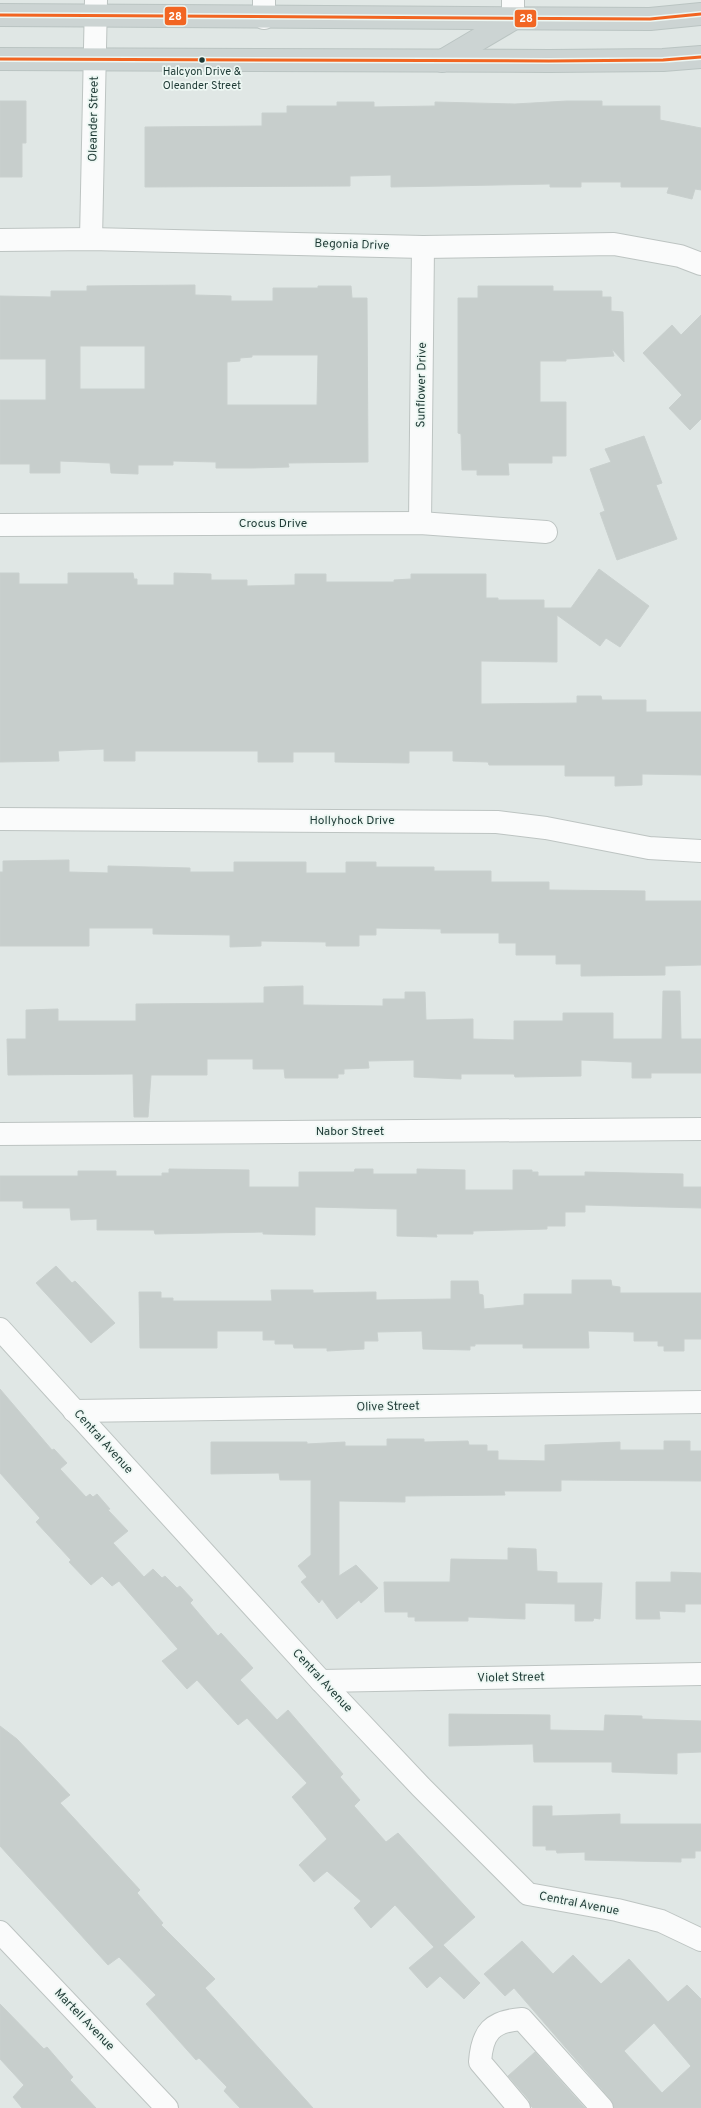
<svg xmlns="http://www.w3.org/2000/svg" width="701" height="2108" font-family="Overpass,sans-serif">
<style>
.building{fill:#c7cecc;stroke:#c9d0ce;fill-rule:evenodd}
.lines{fill:none;stroke-linecap:round;stroke-linejoin:round}
.minor-casing{stroke:#bdc4c2;stroke-width:24}
.major-casing{stroke:#bac4c2;stroke-width:24}
.minor{stroke:#fafbfb;stroke-width:22}
.major{stroke:#ccd4d3;stroke-width:22}
.bus-1-casing{stroke:#edf7f3;stroke-width:6}
.bus-1{stroke:#f26522;stroke-width:3}
.bus-dot{fill:#1e3a35;stroke:#edf7f3;stroke-width:1.5}
.labels{text-anchor:middle;dominant-baseline:central;stroke-width:3.5;stroke-linejoin:round;paint-order:stroke}
.bus-label{font-size:11px;fill:#1e3a35;stroke:#edf7f3}
.street-label{font-size:12px;fill:#1e3a35;stroke:#edf7f3}
.line-badge{stroke:#edf7f3;stroke-width:1.5}
.badge-label{font-size:11px;text-anchor:middle;font-weight:bold;fill:#fff}
</style>
<rect width="100%" height="100%" fill="#e0e7e5"/>
<g class="building">
<path d="M 0,101 L 26,101 L 26,143 L 22,143 L 22,177 L 0,177 Z"/>
<path d="M 567,101 L 602,101 L 602,106 L 660,106 L 660,120 L 701,128 L 701,190 L 695,189 L 692,199 L 667,193 L 669,187 L 621,187 L 621,182 L 581,182 L 581,187 L 550,187 L 550,184 L 391,187 L 391,175 L 350,176 L 350,186 L 145,187 L 145,127 L 262,126 L 262,113 L 287,113 L 287,106 L 337,106 L 337,102 L 374,102 L 374,107 L 435,106 L 435,102 L 515,104 Z"/>
<path d="M 195,285 L 195,295 L 231,296 L 231,301 L 273,301 L 273,288 L 318,288 L 318,286 L 351,286 L 352,298 L 367,298 L 368,462 L 288,463 L 289,467 L 252,468 L 216,468 L 216,462 L 173,461 L 173,465 L 138,465 L 138,474 L 111,473 L 110,463 L 60,461 L 60,473 L 30,473 L 30,464 L 0,464 L 0,400 L 46,400 L 46,359 L 0,359 L 0,296 L 51,297 L 51,291 L 87,291 L 87,286 ZM 80,346 L 145,346 L 145,389 L 80,389 ZM 252,355 L 318,355 L 317,405 L 227,405 L 227,362 L 240,361 L 240,358 L 252,357 Z"/>
<path d="M 478,286 L 553,286 L 553,291 L 602,291 L 602,297 L 611,297 L 611,311 L 623,312 L 624,362 L 612,349 L 614,356 L 566,359 L 566,361 L 540,361 L 540,402 L 566,402 L 566,456 L 552,456 L 552,463 L 508,463 L 509,475 L 477,475 L 477,470 L 462,470 L 461,434 L 458,433 L 458,298 L 478,298 Z"/>
<path d="M 701,315 L 701,419 L 690,430 L 669,408 L 682,395 L 643,353 L 672,325 L 681,335 Z"/>
<path d="M 644,436 L 662,483 L 656,485 L 677,539 L 617,560 L 600,513 L 605,511 L 590,469 L 611,462 L 605,449 Z"/>
<path d="M 599,569 L 649,606 L 620,647 L 606,638 L 600,646 L 557,615 L 557,662 L 481,661 L 481,704 L 577,703 L 577,696 L 601,696 L 602,700 L 646,700 L 646,712 L 701,712 L 701,775 L 642,774 L 642,785 L 615,786 L 615,776 L 565,776 L 565,765 L 489,765 L 488,762 L 453,761 L 453,751 L 409,751 L 409,763 L 335,762 L 335,752 L 293,752 L 293,762 L 258,762 L 258,751 L 135,751 L 135,761 L 104,761 L 104,749 L 58,751 L 59,761 L 0,762 L 0,573 L 19,573 L 19,584 L 68,584 L 68,573 L 133,573 L 134,579 L 137,579 L 137,585 L 174,585 L 174,573 L 211,574 L 211,580 L 247,580 L 247,586 L 295,585 L 295,574 L 326,574 L 326,582 L 394,582 L 394,580 L 411,579 L 411,574 L 486,574 L 486,598 L 498,598 L 498,600 L 544,600 L 544,608 L 571,608 Z"/>
<path d="M 69,860 L 69,872 L 108,873 L 108,866 L 190,868 L 190,872 L 234,872 L 234,862 L 306,862 L 306,873 L 346,873 L 346,862 L 376,862 L 376,867 L 434,867 L 434,871 L 491,871 L 491,882 L 549,882 L 549,890 L 645,891 L 645,901 L 701,901 L 701,965 L 665,966 L 665,975 L 581,976 L 581,964 L 556,964 L 556,955 L 516,955 L 516,943 L 499,943 L 499,933 L 441,933 L 441,929 L 376,928 L 376,935 L 359,935 L 359,946 L 326,946 L 326,942 L 261,941 L 261,946 L 230,947 L 230,935 L 153,934 L 153,928 L 89,928 L 89,946 L 0,946 L 0,872 L 3,872 L 3,861 Z"/>
<path d="M 303,986 L 303,1005 L 383,1006 L 383,999 L 405,999 L 405,992 L 425,992 L 426,1020 L 473,1019 L 473,1039 L 514,1040 L 514,1021 L 563,1021 L 563,1013 L 613,1013 L 613,1039 L 662,1039 L 663,991 L 680,991 L 681,1039 L 701,1039 L 701,1073 L 651,1073 L 651,1078 L 632,1078 L 632,1062 L 581,1060 L 581,1076 L 515,1077 L 514,1074 L 461,1074 L 461,1079 L 414,1077 L 414,1060 L 368,1061 L 369,1068 L 344,1069 L 344,1074 L 338,1074 L 338,1078 L 285,1078 L 284,1069 L 253,1069 L 253,1059 L 207,1059 L 207,1075 L 151,1075 L 148,1117 L 134,1117 L 133,1074 L 8,1075 L 7,1039 L 26,1039 L 26,1010 L 58,1009 L 58,1021 L 136,1021 L 136,1004 L 264,1003 L 264,987 Z"/>
<path d="M 169,1169 L 249,1170 L 249,1187 L 299,1187 L 299,1172 L 354,1172 L 355,1169 L 373,1169 L 373,1174 L 417,1174 L 417,1169 L 465,1170 L 465,1190 L 513,1190 L 513,1170 L 532,1170 L 532,1172 L 538,1172 L 538,1176 L 585,1176 L 585,1172 L 683,1174 L 683,1187 L 701,1187 L 701,1208 L 585,1205 L 585,1212 L 565,1212 L 565,1226 L 547,1226 L 547,1229 L 473,1231 L 473,1234 L 436,1234 L 437,1237 L 397,1236 L 397,1209 L 315,1207 L 315,1235 L 263,1234 L 263,1232 L 155,1234 L 154,1230 L 97,1230 L 97,1219 L 71,1220 L 70,1208 L 23,1208 L 23,1201 L 0,1201 L 0,1176 L 78,1176 L 78,1171 L 116,1171 L 116,1176 L 162,1176 L 162,1173 L 169,1173 Z"/>
<path d="M 56,1266 L 72,1283 L 75,1281 L 115,1323 L 91,1343 L 36,1283 Z"/>
<path d="M 572,1280 L 611,1280 L 612,1286 L 620,1287 L 620,1293 L 701,1293 L 701,1339 L 684,1339 L 684,1351 L 664,1351 L 664,1346 L 658,1346 L 658,1341 L 634,1341 L 634,1332 L 588,1331 L 589,1348 L 523,1348 L 523,1344 L 475,1344 L 475,1346 L 470,1346 L 470,1350 L 423,1349 L 422,1331 L 377,1332 L 378,1341 L 364,1341 L 364,1349 L 327,1351 L 327,1348 L 294,1348 L 293,1344 L 275,1344 L 275,1340 L 263,1340 L 263,1331 L 217,1331 L 217,1348 L 140,1348 L 139,1292 L 161,1292 L 161,1298 L 173,1298 L 173,1301 L 272,1301 L 271,1290 L 313,1290 L 313,1293 L 376,1292 L 376,1300 L 451,1299 L 451,1281 L 478,1281 L 479,1294 L 483,1295 L 484,1309 L 524,1305 L 524,1294 L 572,1294 Z"/>
<path d="M 0,1389 L 52,1450 L 54,1449 L 67,1463 L 60,1469 L 86,1497 L 90,1494 L 93,1497 L 97,1494 L 110,1509 L 108,1510 L 128,1531 L 113,1543 L 144,1577 L 153,1569 L 162,1578 L 165,1576 L 177,1588 L 180,1586 L 193,1600 L 190,1603 L 218,1636 L 221,1633 L 253,1668 L 240,1680 L 277,1720 L 288,1710 L 343,1774 L 340,1777 L 360,1800 L 354,1806 L 386,1842 L 398,1833 L 475,1917 L 443,1945 L 480,1983 L 464,1999 L 440,1976 L 427,1988 L 409,1968 L 434,1947 L 395,1905 L 371,1928 L 354,1908 L 361,1901 L 327,1871 L 314,1882 L 299,1865 L 327,1839 L 292,1797 L 307,1783 L 247,1718 L 238,1725 L 197,1680 L 187,1689 L 162,1661 L 178,1649 L 119,1581 L 112,1586 L 102,1576 L 91,1585 L 69,1562 L 71,1560 L 36,1522 L 40,1518 L 0,1473 Z"/>
<path d="M 387,1439 L 424,1439 L 424,1442 L 468,1441 L 469,1445 L 487,1445 L 487,1451 L 498,1451 L 498,1460 L 545,1461 L 545,1445 L 620,1442 L 620,1450 L 664,1450 L 664,1441 L 690,1441 L 690,1451 L 701,1451 L 701,1481 L 561,1480 L 561,1491 L 504,1491 L 505,1495 L 405,1496 L 405,1502 L 339,1501 L 339,1576 L 356,1565 L 378,1588 L 361,1603 L 359,1600 L 337,1619 L 322,1599 L 319,1603 L 301,1582 L 307,1577 L 298,1566 L 311,1555 L 311,1480 L 280,1480 L 279,1473 L 211,1474 L 211,1442 L 307,1442 L 307,1444 L 345,1442 L 345,1446 L 387,1446 Z"/>
<path d="M 508,1548 L 536,1549 L 537,1571 L 557,1572 L 557,1583 L 602,1583 L 600,1619 L 594,1618 L 593,1621 L 575,1621 L 575,1604 L 525,1603 L 525,1619 L 468,1617 L 468,1621 L 415,1621 L 415,1617 L 408,1617 L 408,1612 L 385,1612 L 384,1582 L 450,1582 L 451,1559 L 508,1560 Z"/>
<path d="M 671,1572 L 701,1573 L 701,1604 L 685,1604 L 685,1612 L 659,1611 L 660,1619 L 636,1619 L 636,1582 L 671,1582 Z"/>
<path d="M 449,1714 L 550,1715 L 550,1730 L 604,1731 L 605,1715 L 642,1716 L 642,1719 L 701,1721 L 701,1752 L 677,1753 L 677,1774 L 612,1772 L 612,1762 L 534,1762 L 533,1744 L 449,1746 Z"/>
<path d="M 0,1726 L 17,1739 L 70,1795 L 60,1803 L 140,1890 L 137,1893 L 163,1923 L 161,1925 L 215,1979 L 205,1988 L 313,2108 L 240,2108 L 224,2091 L 227,2087 L 199,2058 L 196,2060 L 146,2004 L 156,1995 L 119,1957 L 108,1965 L 0,1846 Z"/>
<path d="M 533,1806 L 552,1806 L 552,1816 L 620,1814 L 620,1824 L 701,1824 L 701,1851 L 695,1851 L 695,1858 L 681,1858 L 681,1862 L 585,1860 L 585,1852 L 557,1853 L 556,1850 L 546,1850 L 546,1846 L 533,1846 Z"/>
<path d="M 522,1941 L 553,1974 L 573,1955 L 601,1984 L 629,1959 L 668,2002 L 687,1985 L 701,1999 L 701,2108 L 614,2108 L 611,2100 L 514,1988 L 505,1996 L 484,1974 ZM 654,2023 L 691,2066 L 662,2093 L 624,2051 Z"/>
<path d="M 0,2004 L 44,2049 L 47,2047 L 73,2077 L 70,2080 L 96,2108 L 22,2108 L 13,2097 L 24,2085 L 0,2059 Z"/>
<path d="M 535,2052 L 585,2108 L 533,2108 L 531,2106 L 529,2100 L 508,2076 Z"/>
</g>
<g class="lines">
<defs>
<g id="minor">
<path d="M 264,0 L 264,18"/>
<path d="M 513,0 L 513,18"/>
<path d="M 91,239 L 96,0"/>
<path d="M 0,240 L 91,239 L 423,247 L 614,244 L 680,256 L 701,264"/>
<path d="M 420,523 L 423,247"/>
<path d="M 0,525 L 420,523 L 546,532"/>
<path d="M 0,819 L 497,822 L 546,828 L 649,848 L 701,851"/>
<path d="M 0,1134 L 701,1129"/>
<path d="M 0,1329 L 321,1681 L 421,1787 L 528,1894 L 617,1910 L 661,1921 L 701,1940"/>
<path d="M 74,1411 L 701,1402"/>
<path d="M 321,1681 L 701,1674"/>
<path d="M 0,1932 L 167,2108"/>
<path d="M 519,2108 L 480,2062 C 482,2032 492,2021 522,2019 L 602,2108"/>
</g>
<g id="major">
<path d="M 0,15 L 650,19 L 701,14"/>
<path d="M 0,59 L 549,61 L 663,60 L 701,57"/>
<path d="M 442,61 L 513,19"/>
</g>
</defs>
<use href="#minor" class="minor-casing"/>
<use href="#major" class="major-casing"/>
<use href="#minor" class="minor"/>
<use href="#major" class="major"/>
<defs>
<g id="bus-1">
<path d="M 0,15 L 650,19 L 701,14"/>
<path d="M 0,59 L 549,61 L 663,60 L 701,57"/>
</g>
</defs>
<use href="#bus-1" class="bus-1-casing"/>
<use href="#bus-1" class="bus-1"/>
</g>
<circle class="bus-dot" cx="202" cy="60" r="3.5"/>
<g class="labels">
<g class="bus-label">
<text x="202" y="72">Halcyon Drive &amp;<tspan x="202" dy="14">Oleander Street</tspan></text>
</g>
<g class="street-label">
<text transform="translate(94 119) rotate(-89)">Oleander Street</text>
<text transform="translate(352 245) rotate(2)">Begonia Drive</text>
<text transform="translate(422 385) rotate(-89)">Sunflower Drive</text>
<text x="273" y="524">Crocus Drive</text>
<text x="352" y="821">Hollyhock Drive</text>
<text x="350" y="1132">Nabor Street</text>
<text transform="translate(388 1407) rotate(-1)">Olive Street</text>
<text transform="translate(103 1442) rotate(48)">Central Avenue</text>
<text transform="translate(511 1678) rotate(-1)">Violet Street</text>
<text transform="translate(322 1681) rotate(47)">Central Avenue</text>
<text transform="translate(579 1904) rotate(11)">Central Avenue</text>
<text transform="translate(84 2020) rotate(46)">Martell Avenue</text>
</g>
</g>
<g class="line-badge">
<rect x="164" y="6" width="23" height="20" rx="4" fill="#f26522"/>
<rect x="514" y="9" width="23" height="19" rx="4" fill="#f26522"/>
</g>
<g class="badge-label">
<text x="175" y="20">28</text>
<text x="526" y="22">28</text>
</g>
</svg>
